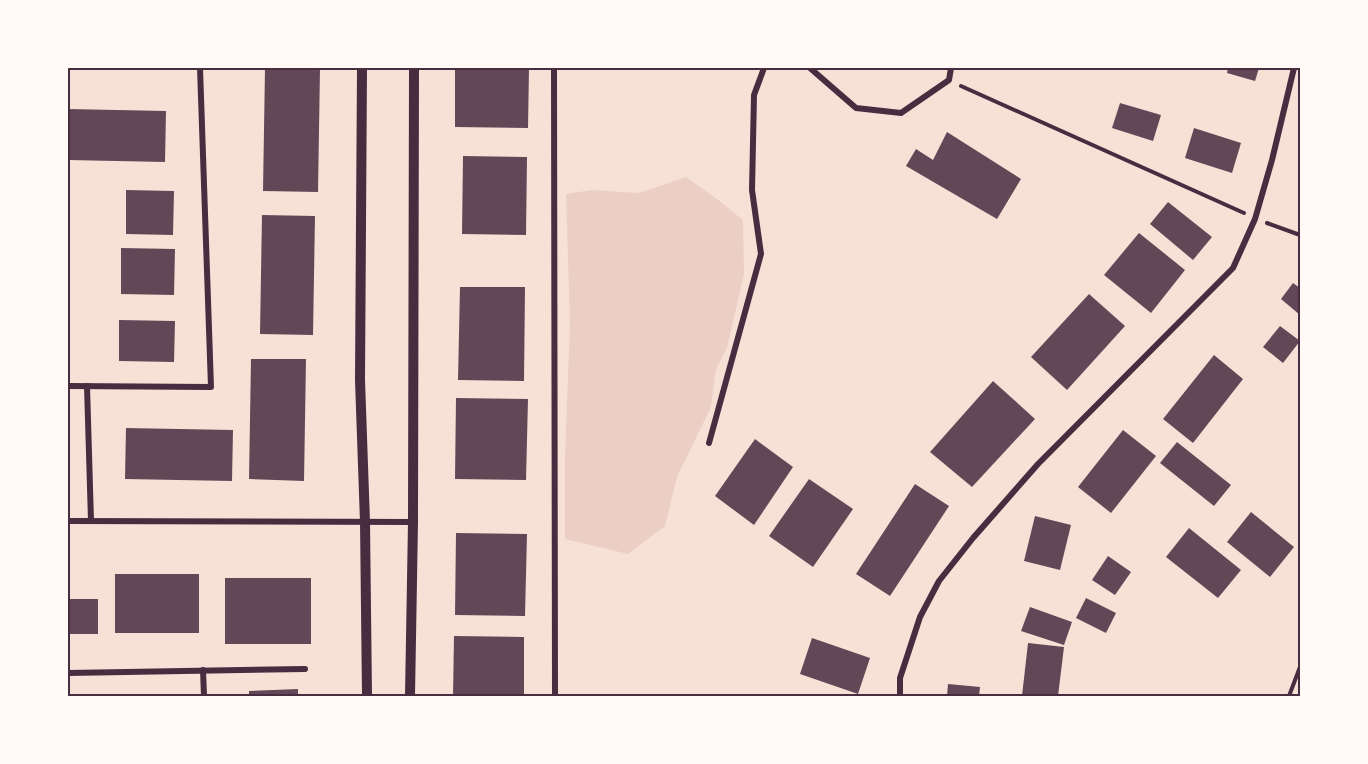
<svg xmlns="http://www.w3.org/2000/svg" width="1368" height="764" font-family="'DejaVu Sans',sans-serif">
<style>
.green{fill:#ebcfc5}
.building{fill:#644757}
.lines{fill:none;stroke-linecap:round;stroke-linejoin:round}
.path{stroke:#4a2c40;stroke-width:4}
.minor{stroke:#4a2c40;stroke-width:6}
.tertiary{stroke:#4a2c40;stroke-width:10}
.neatline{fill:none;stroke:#4a2c40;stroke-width:2}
</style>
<rect width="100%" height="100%" fill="#f7e1d7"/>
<path class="green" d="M 686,177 L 717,199 L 743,220 L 744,274 L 727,348 L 716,369 L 711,407 L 677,477 L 665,526 L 628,554 L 565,539 L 565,454 L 570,324 L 566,194 L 592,190 L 639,193 Z"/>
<g class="building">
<path d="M 265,68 L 320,69 L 318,192 L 263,191 Z"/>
<path d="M 455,68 L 529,68 L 528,128 L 455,127 Z"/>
<path d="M 1228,68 L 1259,68 L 1255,81 L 1227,73 Z"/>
<path d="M 1120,103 L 1161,115 L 1153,141 L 1112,128 Z"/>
<path d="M 68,109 L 166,111 L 165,162 L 68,160 Z"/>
<path d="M 1194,128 L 1241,143 L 1232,173 L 1185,158 Z"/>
<path d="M 947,132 L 1021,179 L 997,219 L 906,166 L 916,149 L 933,160 Z"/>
<path d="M 463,156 L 527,157 L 526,235 L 462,234 Z"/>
<path d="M 126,190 L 174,191 L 173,235 L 126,234 Z"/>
<path d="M 1168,202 L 1212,237 L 1193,260 L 1150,224 Z"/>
<path d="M 262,215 L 315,216 L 313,335 L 260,334 Z"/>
<path d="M 1139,233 L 1185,270 L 1151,313 L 1104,275 Z"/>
<path d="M 121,248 L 175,249 L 174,295 L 121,294 Z"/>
<path d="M 1293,283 L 1300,288 L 1300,315 L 1281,299 Z"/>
<path d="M 460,287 L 525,287 L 524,381 L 458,380 Z"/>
<path d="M 1089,294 L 1125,326 L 1067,390 L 1031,357 Z"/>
<path d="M 119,320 L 175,321 L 174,362 L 119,361 Z"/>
<path d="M 1280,326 L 1300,341 L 1283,363 L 1263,347 Z"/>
<path d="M 1214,355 L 1243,379 L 1193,443 L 1163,419 Z"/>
<path d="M 251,359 L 306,359 L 304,481 L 249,479 Z"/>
<path d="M 993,381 L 1035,419 L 972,487 L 930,452 Z"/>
<path d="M 456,398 L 528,399 L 526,480 L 455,479 Z"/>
<path d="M 126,428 L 233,430 L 232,481 L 125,479 Z"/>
<path d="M 1123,430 L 1156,456 L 1111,513 L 1078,487 Z"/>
<path d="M 755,439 L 793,467 L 754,525 L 715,496 Z"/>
<path d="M 1177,442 L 1231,485 L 1214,506 L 1160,463 Z"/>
<path d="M 809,479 L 853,509 L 813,567 L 769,536 Z"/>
<path d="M 915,484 L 949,506 L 890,596 L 856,574 Z"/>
<path d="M 1251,512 L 1294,547 L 1270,577 L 1227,542 Z"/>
<path d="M 1035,516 L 1071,525 L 1060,570 L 1024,561 Z"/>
<path d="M 1189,528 L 1241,570 L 1218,598 L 1166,557 Z"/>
<path d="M 456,533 L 527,534 L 525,616 L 455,615 Z"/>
<path d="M 1108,556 L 1131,572 L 1115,595 L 1092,580 Z"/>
<rect x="115" y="574" width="84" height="59"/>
<rect x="225" y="578" width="86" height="66"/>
<path d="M 1086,598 L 1116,613 L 1106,633 L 1076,618 Z"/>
<rect x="68" y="599" width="30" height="35"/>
<path d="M 1030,607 L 1072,622 L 1064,645 L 1021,631 Z"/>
<path d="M 454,636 L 524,637 L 524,696 L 453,696 Z"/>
<path d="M 812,638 L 870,658 L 858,694 L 800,674 Z"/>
<path d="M 1028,643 L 1064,647 L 1058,696 L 1022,696 Z"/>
<path d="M 948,684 L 980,687 L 979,696 L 947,696 Z"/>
<path d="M 298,689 L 298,696 L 249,696 L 249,691 Z"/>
</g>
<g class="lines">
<g class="path">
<path d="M 961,86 L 1244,213"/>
<path d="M 1267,223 L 1300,235"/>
<path d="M 1289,696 L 1300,667"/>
</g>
<g class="minor">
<path d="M 554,68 L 555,696"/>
<path d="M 810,68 L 856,108 L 901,113 L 949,80 L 951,68"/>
<path d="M 68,386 L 211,387 L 200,68"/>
<path d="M 87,386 L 91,521"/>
<path d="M 709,443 L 761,254 L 752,190 L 754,95 L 764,68"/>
<path d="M 68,521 L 413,522"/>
<path d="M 203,670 L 204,696"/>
<path d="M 68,673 L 305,669"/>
<path d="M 900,696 L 900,678 L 920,617 L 939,581 L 973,538 L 1038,464 L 1233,268 L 1255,219 L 1272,160 L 1294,68"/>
</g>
<g class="tertiary">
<path d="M 362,68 L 360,380 L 365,522 L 367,696"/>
<path d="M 410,696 L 413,522 L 414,68"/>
</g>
</g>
<rect width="1368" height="764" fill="none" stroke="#fffaf5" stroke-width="138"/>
<rect x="69" y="69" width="1230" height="626" class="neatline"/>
</svg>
